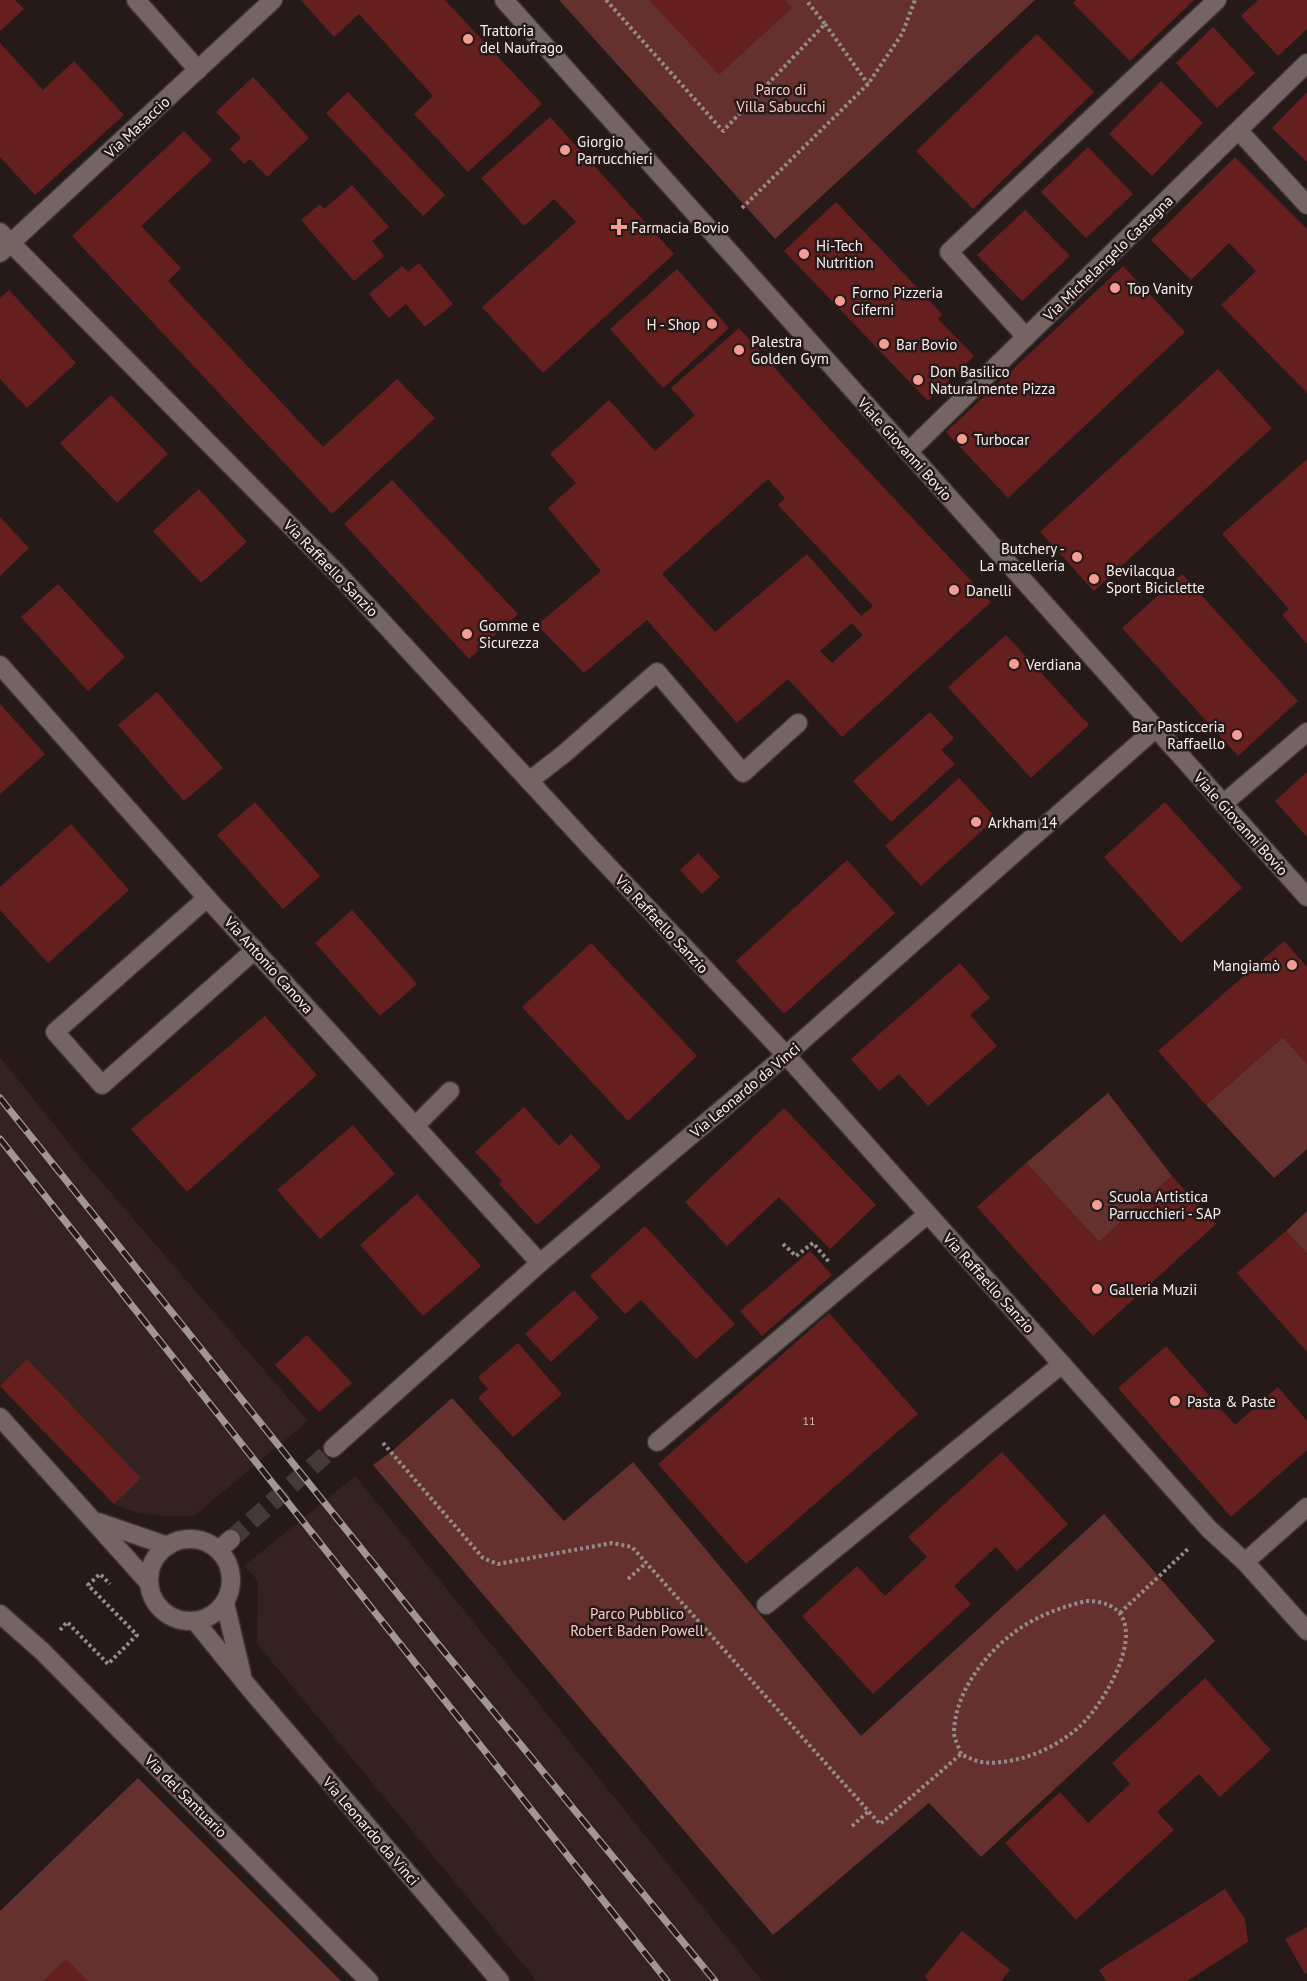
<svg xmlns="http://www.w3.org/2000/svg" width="1307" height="1981" font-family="'PT Sans',sans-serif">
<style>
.built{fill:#342221}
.green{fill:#65312e}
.building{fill:#661f1f;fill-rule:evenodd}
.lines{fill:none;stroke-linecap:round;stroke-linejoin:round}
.street-tunnel{stroke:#463a39;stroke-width:18;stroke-dasharray:18 9;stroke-linecap:butt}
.lane-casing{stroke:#3e3434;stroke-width:21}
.street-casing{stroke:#3e3434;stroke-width:21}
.secondary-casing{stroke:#3e3434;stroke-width:21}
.path{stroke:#958b8a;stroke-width:4;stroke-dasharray:3 3;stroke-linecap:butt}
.lane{stroke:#746564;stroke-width:18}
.street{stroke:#746564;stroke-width:18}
.secondary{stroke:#746564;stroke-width:18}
.rail-casing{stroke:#9f9695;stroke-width:7}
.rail{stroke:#261a19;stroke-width:4.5;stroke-dasharray:14;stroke-linecap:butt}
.poi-dot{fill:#f59c95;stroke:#261a19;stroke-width:2}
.labels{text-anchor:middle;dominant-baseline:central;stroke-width:5;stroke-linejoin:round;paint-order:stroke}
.number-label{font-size:12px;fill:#d4bcbb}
.poi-label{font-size:15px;fill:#f8f0ef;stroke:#261a19;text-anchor:start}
.park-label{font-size:15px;fill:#f9cbc6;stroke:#261a19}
.street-label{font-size:15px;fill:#f8f0ef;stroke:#261a19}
</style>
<rect width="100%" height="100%" fill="#261a19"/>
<g class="built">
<path d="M 0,1057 L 79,1156 L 308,1421 L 194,1516 L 163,1516 L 138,1513 L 114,1504 L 0,1386 Z"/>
<path d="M 355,1476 L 384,1511 L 762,1981 L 537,1981 L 257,1644 L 258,1581 L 244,1566 Z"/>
</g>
<g class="green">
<path d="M 559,0 L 1035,0 L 775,239 Z"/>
<path d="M 1283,1037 L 1307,1064 L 1307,1149 L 1274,1178 L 1206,1105 Z"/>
<path d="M 1108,1093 L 1172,1176 L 1099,1242 L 1026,1163 Z"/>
<path d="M 1307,1211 L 1307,1254 L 1286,1231 Z"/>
<path d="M 452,1398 L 564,1521 L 633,1462 L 861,1736 L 1104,1514 L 1215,1641 L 981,1857 L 929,1803 L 773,1935 L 373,1465 L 391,1452 Z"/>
<path d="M 138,1778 L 341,1981 L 0,1981 L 0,1911 Z"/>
</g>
<g class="building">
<path d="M 0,0 L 15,0 L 24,9 L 0,31 Z"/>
<path d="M 301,0 L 445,0 L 542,104 L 468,172 L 414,114 L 433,96 L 359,14 L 334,37 Z"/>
<path d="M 649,0 L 785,0 L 792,8 L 719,75 Z"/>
<path d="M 1076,0 L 1194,0 L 1130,61 L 1073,3 Z"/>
<path d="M 1258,0 L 1307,0 L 1307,29 L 1278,56 L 1241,16 Z"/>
<path d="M 1213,27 L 1255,73 L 1217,108 L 1176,63 Z"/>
<path d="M 1037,34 L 1094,92 L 973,209 L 916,151 Z"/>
<path d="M 0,43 L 43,90 L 74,61 L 124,115 L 35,195 L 0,157 Z"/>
<path d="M 253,77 L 309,138 L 267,177 L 250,159 L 244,164 L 230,149 L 241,138 L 216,112 Z"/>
<path d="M 1161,81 L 1203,123 L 1152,176 L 1109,134 Z"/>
<path d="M 348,92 L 445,195 L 423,216 L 326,113 Z"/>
<path d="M 1307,92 L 1307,162 L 1272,128 Z"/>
<path d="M 550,117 L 674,254 L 543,373 L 482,307 L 576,222 L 554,199 L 524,226 L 481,178 Z"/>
<path d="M 184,131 L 212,160 L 141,226 L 181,268 L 168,281 L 323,447 L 397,379 L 435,418 L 332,514 L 72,236 Z"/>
<path d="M 1088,147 L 1133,194 L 1086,238 L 1041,192 Z"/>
<path d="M 1235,157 L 1307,229 L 1307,393 L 1221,305 L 1256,271 L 1229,243 L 1191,280 L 1151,240 Z"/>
<path d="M 352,185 L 389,227 L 372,241 L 384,256 L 354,281 L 301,220 L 320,204 L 324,209 Z"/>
<path d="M 836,202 L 942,314 L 938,319 L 974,356 L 928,401 L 784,251 Z"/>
<path d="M 1025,210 L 1070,256 L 1022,301 L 977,255 Z"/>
<path d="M 419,263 L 453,304 L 425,327 L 406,304 L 389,318 L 369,294 L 402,266 L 408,272 Z"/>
<path d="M 1123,266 L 1185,332 L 1008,498 L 946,432 Z"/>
<path d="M 677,269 L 729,328 L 663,388 L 610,329 Z"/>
<path d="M 9,290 L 76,363 L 27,408 L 0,379 L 0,298 Z"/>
<path d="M 739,328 L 843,444 L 991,602 L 842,737 L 788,679 L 737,723 L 647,620 L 584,673 L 537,625 L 601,571 L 548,508 L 576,483 L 550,454 L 609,400 L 655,451 L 695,415 L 671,388 ZM 768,479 L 785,498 L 778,505 L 873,606 L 861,616 L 807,554 L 715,632 L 662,574 ZM 852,623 L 863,635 L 832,663 L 820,651 Z"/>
<path d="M 1218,369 L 1272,428 L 1094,591 L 1040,532 Z"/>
<path d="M 111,395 L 168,454 L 117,503 L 60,443 Z"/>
<path d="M 1307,459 L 1307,644 L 1282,615 L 1289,609 L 1222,534 Z"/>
<path d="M 392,480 L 518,614 L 469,659 L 344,524 Z"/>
<path d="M 199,489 L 247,542 L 201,583 L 153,531 Z"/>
<path d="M 0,517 L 29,548 L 0,576 Z"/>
<path d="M 1182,574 L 1298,701 L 1238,756 L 1122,628 Z"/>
<path d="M 58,584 L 125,657 L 88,691 L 21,617 Z"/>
<path d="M 1006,635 L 1089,725 L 1031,778 L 948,687 Z"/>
<path d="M 157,692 L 223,768 L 184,801 L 118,725 Z"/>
<path d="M 0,704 L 45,754 L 0,794 Z"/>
<path d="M 930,712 L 954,738 L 941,750 L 955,764 L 891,822 L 853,781 Z"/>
<path d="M 1307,772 L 1307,837 L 1275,801 Z"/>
<path d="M 959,778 L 996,818 L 921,886 L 885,846 Z"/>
<path d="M 255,802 L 320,876 L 283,909 L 217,835 Z"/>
<path d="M 1165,802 L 1242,888 L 1181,943 L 1104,857 Z"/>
<path d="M 71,824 L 129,890 L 48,963 L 0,910 L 0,887 Z"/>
<path d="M 698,853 L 720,877 L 702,894 L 680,870 Z"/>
<path d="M 847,860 L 895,913 L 784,1014 L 736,961 Z"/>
<path d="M 352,910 L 417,984 L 380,1016 L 315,943 Z"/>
<path d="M 1284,941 L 1307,967 L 1307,1064 L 1283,1037 L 1206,1105 L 1158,1051 Z"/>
<path d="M 591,943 L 697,1056 L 628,1121 L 522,1007 Z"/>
<path d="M 960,963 L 990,998 L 970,1015 L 997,1046 L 928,1106 L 899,1074 L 879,1091 L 851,1059 Z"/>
<path d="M 265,1016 L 317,1075 L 187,1192 L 131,1129 Z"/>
<path d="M 524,1107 L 559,1146 L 571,1134 L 601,1167 L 537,1225 L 499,1184 L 502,1181 L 475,1152 Z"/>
<path d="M 784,1108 L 876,1205 L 830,1249 L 779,1197 L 727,1246 L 685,1202 Z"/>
<path d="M 353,1125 L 395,1174 L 320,1239 L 277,1190 Z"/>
<path d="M 1026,1163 L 1099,1242 L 1172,1176 L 1216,1224 L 1093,1336 L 977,1207 Z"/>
<path d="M 417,1194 L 481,1266 L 423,1316 L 360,1245 Z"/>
<path d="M 645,1226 L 735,1324 L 696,1359 L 641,1300 L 625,1314 L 590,1276 Z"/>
<path d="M 1286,1231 L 1307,1254 L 1307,1352 L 1237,1273 Z"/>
<path d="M 810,1251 L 832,1275 L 762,1336 L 740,1311 Z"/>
<path d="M 574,1290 L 599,1318 L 551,1362 L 525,1334 Z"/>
<path d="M 829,1313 L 918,1414 L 746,1564 L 658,1464 Z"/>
<path d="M 307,1335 L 352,1383 L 319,1412 L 275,1365 Z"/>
<path d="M 518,1343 L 562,1394 L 513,1437 L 478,1398 L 488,1389 L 478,1377 Z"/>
<path d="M 1166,1346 L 1235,1425 L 1278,1387 L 1307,1421 L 1307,1450 L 1231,1517 L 1118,1388 Z"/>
<path d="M 27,1359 L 141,1478 L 114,1504 L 0,1386 Z"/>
<path d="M 1002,1452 L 1068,1524 L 1017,1571 L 996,1547 L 954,1586 L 971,1604 L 873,1694 L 802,1616 L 857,1566 L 885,1596 L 927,1557 L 908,1537 Z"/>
<path d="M 1205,1678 L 1271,1750 L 1220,1797 L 1199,1774 L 1157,1812 L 1174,1830 L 1076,1920 L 1005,1843 L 1060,1792 L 1088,1823 L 1130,1784 L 1112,1763 Z"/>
<path d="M 1225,1889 L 1245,1919 L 1248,1942 L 1187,1981 L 1106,1981 L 1099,1970 Z"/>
<path d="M 1307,1927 L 1307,1973 L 1305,1974 L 1285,1939 Z"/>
<path d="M 962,1931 L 1010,1970 L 1001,1981 L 928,1981 L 925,1976 Z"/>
<path d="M 66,1959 L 88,1981 L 43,1981 Z"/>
</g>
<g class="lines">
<path class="street-tunnel" d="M 231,1539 L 333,1448"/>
<defs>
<g id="lane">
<path d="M 136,0 L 198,70"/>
<path d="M 529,781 L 565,753 L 657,672 L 743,773 L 798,723"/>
<path d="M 207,898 L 55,1032 L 102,1085 L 255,950"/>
<path d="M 415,1126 L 450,1091"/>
<path d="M 657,1442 L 928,1214"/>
<path d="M 766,1605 L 1062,1364"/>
</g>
<g id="street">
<path d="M 1239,131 L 1307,205"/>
<path d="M 0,232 L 339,575 L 593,850 L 786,1055 L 1209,1529 L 1245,1562 L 1307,1631"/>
<path d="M 0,253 L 273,0"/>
<path d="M 1026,337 L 949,252 L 1217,0"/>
<path d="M 908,452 L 1307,63"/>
<path d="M 0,665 L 207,898 L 540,1263"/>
<path d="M 1223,804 L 1307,732"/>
<path d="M 333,1448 L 540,1263 L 786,1055 L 1155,729"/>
<path d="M 219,1550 L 231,1539"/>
<path d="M 1245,1562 L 1307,1507"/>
</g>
<g id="secondary">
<path d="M 504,0 L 1307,897"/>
<path d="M 0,1417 L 149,1583"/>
<path d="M 98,1522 L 168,1546"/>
<circle cx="190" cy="1580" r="41"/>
<path d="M 225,1603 L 242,1675"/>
<path d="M 0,1614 L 42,1651 L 369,1981"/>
<path d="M 195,1621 L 251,1690 L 500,1981"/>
</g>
</defs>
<use href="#lane" class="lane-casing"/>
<use href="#street" class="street-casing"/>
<use href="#secondary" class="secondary-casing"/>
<g class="path">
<path d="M 606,0 L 723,131 L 825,24 L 806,0"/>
<path d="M 825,24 L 868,84"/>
<path d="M 742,208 L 868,84 L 902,34 L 915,0"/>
<path d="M 783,1244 L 796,1256 L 813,1243 L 829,1262"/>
<path d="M 383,1443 L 483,1558 L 498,1564 L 612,1543 L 632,1547 L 880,1824 L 961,1754"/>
<path d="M 628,1579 L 646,1563"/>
<path d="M 1086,1601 C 1164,1601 1109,1700 1079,1727 C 1061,1743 1038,1755 1014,1760 C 992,1764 981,1765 961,1754 C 959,1747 954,1739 954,1732 C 955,1688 993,1643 1030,1622 C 1048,1612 1066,1606 1086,1601 Z"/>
<path d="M 1120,1613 L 1189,1548"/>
<path d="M 60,1630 L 67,1622 L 108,1664 L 137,1635 L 88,1585 L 100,1574 L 110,1584"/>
<path d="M 852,1826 L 869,1811"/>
</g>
<use href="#lane" class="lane"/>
<use href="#street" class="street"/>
<use href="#secondary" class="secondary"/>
<defs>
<g id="rail">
<path d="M 0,1098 L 433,1638 L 715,1981"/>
<path d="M 0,1139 L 667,1981"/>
</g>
</defs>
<use href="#rail" class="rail-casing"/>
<use href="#rail" class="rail"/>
</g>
<g class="poi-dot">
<circle cx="468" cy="39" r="6"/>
<circle cx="565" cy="150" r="6"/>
<path d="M616 218h6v6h6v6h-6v6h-6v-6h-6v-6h6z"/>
<circle cx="804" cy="254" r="6"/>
<circle cx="1115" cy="288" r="6"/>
<circle cx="840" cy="301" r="6"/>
<circle cx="712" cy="324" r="6"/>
<circle cx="884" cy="344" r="6"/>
<circle cx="739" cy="350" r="6"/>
<circle cx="918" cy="380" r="6"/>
<circle cx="962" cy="439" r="6"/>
<circle cx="1077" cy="557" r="6"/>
<circle cx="1094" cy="579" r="6"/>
<circle cx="954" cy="590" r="6"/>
<circle cx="467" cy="634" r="6"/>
<circle cx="1014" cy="664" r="6"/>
<circle cx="1237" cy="735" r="6"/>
<circle cx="976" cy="822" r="6"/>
<circle cx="1292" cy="965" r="6"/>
<circle cx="1097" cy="1205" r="6"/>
<circle cx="1097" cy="1289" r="6"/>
<circle cx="1175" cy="1401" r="6"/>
</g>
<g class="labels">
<g class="number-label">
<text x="809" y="1420">11</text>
</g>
<g class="poi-label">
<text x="480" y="30">Trattoria<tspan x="480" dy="17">del Naufrago</tspan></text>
<text x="577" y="141">Giorgio<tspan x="577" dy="17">Parrucchieri</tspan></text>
<text x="631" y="227">Farmacia Bovio</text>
<text x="816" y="245">Hi-Tech<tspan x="816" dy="17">Nutrition</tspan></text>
<text x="1127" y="288">Top Vanity</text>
<text x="852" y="292">Forno Pizzeria<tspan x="852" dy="17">Ciferni</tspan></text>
<text x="700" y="324" text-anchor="end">H - Shop</text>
<text x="751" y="341">Palestra<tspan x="751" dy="17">Golden Gym</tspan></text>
<text x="896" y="344">Bar Bovio</text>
<text x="930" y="371">Don Basilico<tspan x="930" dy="17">Naturalmente Pizza</tspan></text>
<text x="974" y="439">Turbocar</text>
<text x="1065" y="548" text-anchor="end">Butchery -<tspan x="1065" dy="17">La macelleria</tspan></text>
<text x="1106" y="570">Bevilacqua<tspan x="1106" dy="17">Sport Biciclette</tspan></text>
<text x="966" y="590">Danelli</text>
<text x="479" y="625">Gomme e<tspan x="479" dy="17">Sicurezza</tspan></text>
<text x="1026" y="664">Verdiana</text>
<text x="1225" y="726" text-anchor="end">Bar Pasticceria<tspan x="1225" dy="17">Raffaello</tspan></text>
<text x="988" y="822">Arkham 14</text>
<text x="1280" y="965" text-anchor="end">Mangiamò</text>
<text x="1109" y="1196">Scuola Artistica<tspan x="1109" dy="17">Parrucchieri - SAP</tspan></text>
<text x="1109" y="1289">Galleria Muzii</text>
<text x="1187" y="1401">Pasta &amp; Paste</text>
</g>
<g class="park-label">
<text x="781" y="89">Parco di<tspan x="781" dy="17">Villa Sabucchi</tspan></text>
<text x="637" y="1613">Parco Pubblico<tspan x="637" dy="17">Robert Baden Powell</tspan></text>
</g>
<g class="street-label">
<text transform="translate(137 127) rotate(-43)">Via Masaccio</text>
<text transform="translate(1108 258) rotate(-44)">Via Michelangelo Castagna</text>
<text transform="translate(905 449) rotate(48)">Viale Giovanni Bovio</text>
<text transform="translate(331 568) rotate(46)">Via Raffaello Sanzio</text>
<text transform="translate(1241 824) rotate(48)">Viale Giovanni Bovio</text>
<text transform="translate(662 924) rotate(47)">Via Raffaello Sanzio</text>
<text transform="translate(269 965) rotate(48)">Via Antonio Canova</text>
<text transform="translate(745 1090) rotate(-40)">Via Leonardo da Vinci</text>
<text transform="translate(989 1283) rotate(48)">Via Raffaello Sanzio</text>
<text transform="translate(186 1796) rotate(45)">Via del Santuario</text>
<text transform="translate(371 1831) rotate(49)">Via Leonardo da Vinci</text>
</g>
</g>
</svg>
